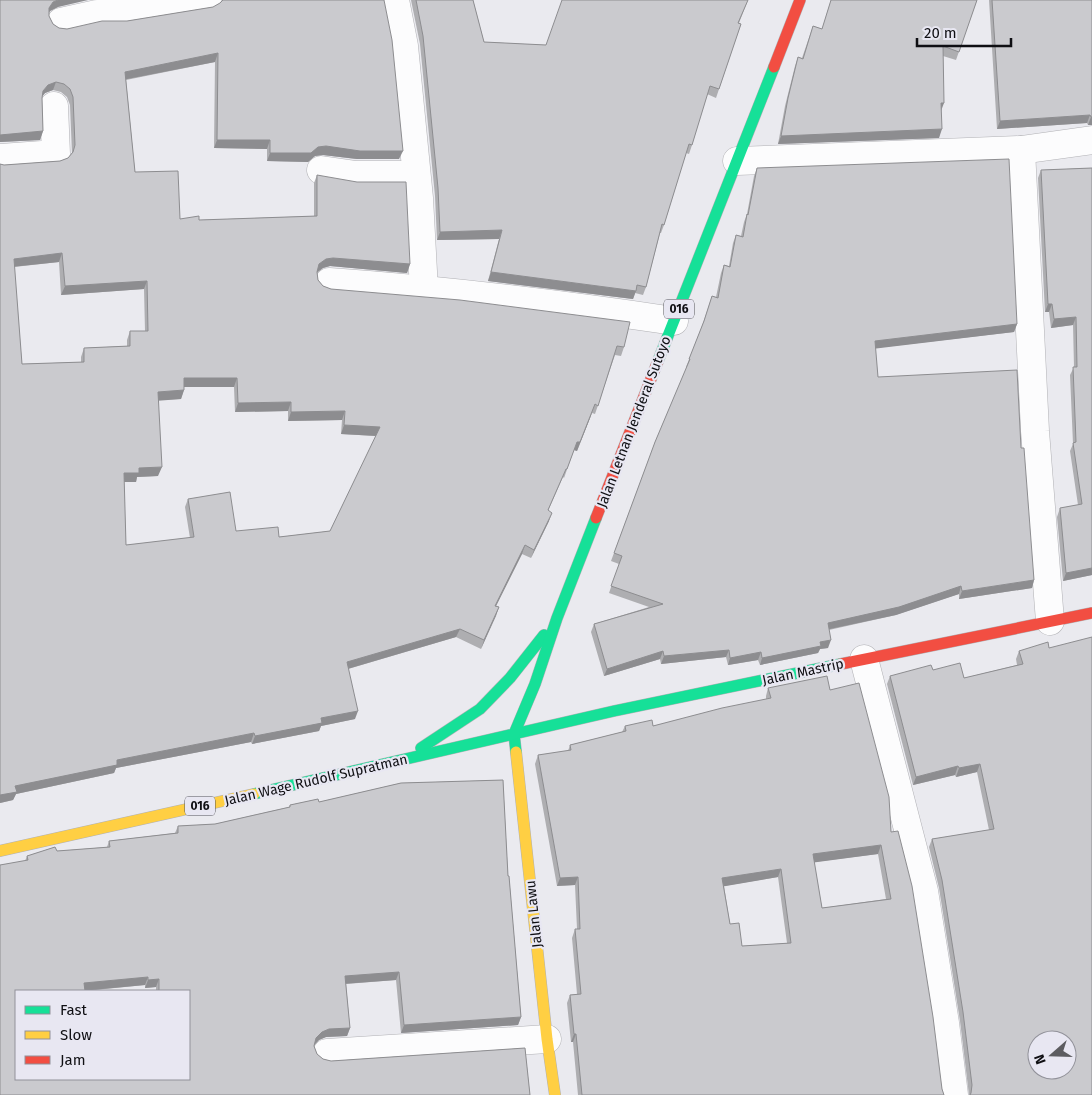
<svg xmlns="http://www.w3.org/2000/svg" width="1092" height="1095" font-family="'Fira Sans',sans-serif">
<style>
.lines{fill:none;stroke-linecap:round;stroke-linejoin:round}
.street-casing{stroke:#b1b1b5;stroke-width:29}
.fast-casing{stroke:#b1b1b5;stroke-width:12}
.slow-casing{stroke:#b1b1b5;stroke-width:12}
.jam-casing{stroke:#b1b1b5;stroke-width:12}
.street{stroke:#fcfcfd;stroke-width:28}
.fast{stroke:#16e098;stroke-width:11}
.slow{stroke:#ffcf43;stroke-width:11}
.jam{stroke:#f24e42;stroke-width:11}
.wall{fill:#aeaeb1;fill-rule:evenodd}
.shaded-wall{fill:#8d8d90}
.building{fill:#cacace;stroke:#8d8d90;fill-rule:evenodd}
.labels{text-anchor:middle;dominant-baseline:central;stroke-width:4.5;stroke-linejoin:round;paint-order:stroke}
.shield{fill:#e8e7f2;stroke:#505056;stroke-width:1}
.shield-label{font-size:12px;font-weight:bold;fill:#0f0f13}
.street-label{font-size:14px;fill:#0f0f13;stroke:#e8e7f2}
</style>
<rect width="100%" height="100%" fill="#eaeaef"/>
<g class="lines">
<defs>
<g id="street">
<path d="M 395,0 L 404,46 L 419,198 L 424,290"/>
<path d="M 61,22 L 97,14 L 122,14 L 207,0"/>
<path d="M 1021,150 L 1092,140"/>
<path d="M 0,158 L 56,154 L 54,106"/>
<path d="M 737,161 L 1021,150 L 1035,431 L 1050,621"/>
<path d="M 321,170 L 356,175 L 416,175"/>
<path d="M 329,282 C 445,290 559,304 674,321"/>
<path d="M 864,659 L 924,891 L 945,1023 L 954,1095"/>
<path d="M 327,1053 L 547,1039"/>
</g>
<g id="fast">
<path d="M 658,361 L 774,67"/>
<path d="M 421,748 L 480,709 L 510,678 L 544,635"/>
<path d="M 516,752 L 514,734 L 614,711 L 841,664"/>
<path d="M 254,794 L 514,734 L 535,684 L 557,618 L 596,518"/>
</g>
<g id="slow">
<path d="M 516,752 L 547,1039 L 555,1095"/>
<path d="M 0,851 L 254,794"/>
</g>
<g id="jam">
<path d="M 774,67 L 800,0"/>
<path d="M 596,518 L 658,361"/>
<path d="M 841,664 L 1092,613"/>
</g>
</defs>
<use href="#street" class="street-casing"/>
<use href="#fast" class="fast-casing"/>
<use href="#slow" class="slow-casing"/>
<use href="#jam" class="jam-casing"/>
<use href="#street" class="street"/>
<use href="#fast" class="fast"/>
<use href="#slow" class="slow"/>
<use href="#jam" class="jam"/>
</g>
<g class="wall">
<path d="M 0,0 L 58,7 L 50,11 L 49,13 L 49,16 L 53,24 L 59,28 L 67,29 L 127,21 L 213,7 L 399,159 L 357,159 L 323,155 L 315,156 L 308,162 L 267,161 L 267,149 L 214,148 L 215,62 L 126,80 L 135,172 L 180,219 L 199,220 L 314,216 L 314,183 L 317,175 L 410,264 L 407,273 L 330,266 L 323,268 L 317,273 L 318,280 L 323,286 L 331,289 L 624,347 L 621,356 L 615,355 L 595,414 L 592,413 L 577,451 L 574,450 L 564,478 L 563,477 L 548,511 L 549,521 L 531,558 L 522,554 L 496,606 L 499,607 L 481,649 L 456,637 L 348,669 L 355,719 L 321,726 L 319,731 L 252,744 L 251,742 L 116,768 L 114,773 L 16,794 L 13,800 L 0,803 L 0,164 L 4,165 L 60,161 L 68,158 L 72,153 L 70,105 L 67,97 L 61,92 L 53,90 L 45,93 L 42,97 L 43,131 L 40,140 L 0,142 ZM 59,262 L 61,295 L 144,289 L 145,331 L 130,331 L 127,340 L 127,346 L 84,348 L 81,357 L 81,362 L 22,364 L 14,267 ZM 184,387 L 234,387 L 235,412 L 288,411 L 288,421 L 342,420 L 341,434 L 376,436 L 330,531 L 279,537 L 236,531 L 188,499 L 185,507 L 190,538 L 126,545 L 124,482 L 136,482 L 137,477 L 158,476 L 158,400 L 181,399 L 184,390 Z"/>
<path d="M 411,0 L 473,0 L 484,42 L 546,45 L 748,0 L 739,23 L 741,24 L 716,98 L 707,94 L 692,145 L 689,154 L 686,153 L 664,225 L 661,233 L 660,233 L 646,287 L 643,295 L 635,293 L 633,299 L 488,281 L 499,239 L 437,240 L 435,196 L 420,44 Z"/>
<path d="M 831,0 L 977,0 L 956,60 L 943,56 L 941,111 L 939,138 L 778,144 L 785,106 L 795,66 L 798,57 L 802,58 L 813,26 L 822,29 Z"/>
<path d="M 989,0 L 1092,0 L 1092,125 L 1088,125 L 1087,123 L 997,129 Z"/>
<path d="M 757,168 L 1017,324 L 1014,332 L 875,348 L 878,377 L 1021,448 L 1034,580 L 1032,588 L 959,599 L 959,594 L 896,615 L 829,630 L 828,648 L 820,649 L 818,653 L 760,665 L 758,660 L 728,665 L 726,657 L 661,664 L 660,659 L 604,676 L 591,632 L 594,624 L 649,607 L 609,593 L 619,564 L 611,561 L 655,442 L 687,367 L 686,367 L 702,326 L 712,296 L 716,297 L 721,273 L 724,265 L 729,266 L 733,243 L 736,235 L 741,236 L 744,222 L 747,214 L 754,176 Z"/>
<path d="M 1092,168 L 1092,575 L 1063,581 L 1057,517 L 1060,508 L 1078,505 L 1070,451 L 1073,444 L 1070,375 L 1074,367 L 1073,325 L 1051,328 L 1049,312 L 1045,312 L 1038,178 L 1041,170 Z"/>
<path d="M 1049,648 L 1092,1095 L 969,1095 L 960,1021 L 939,888 L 929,847 L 932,839 L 989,830 L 977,772 L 956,777 L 955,775 L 913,785 L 887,684 L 890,676 L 933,670 L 964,678 L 1017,665 L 1016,659 L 1019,651 Z"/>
<path d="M 768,688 L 830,690 L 891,832 L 942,1089 L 944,1095 L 578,1095 L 573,1042 L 571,1042 L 567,1003 L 570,995 L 577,994 L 572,938 L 575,929 L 577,929 L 575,885 L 557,886 L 535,764 L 538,755 L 568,751 L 570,745 L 622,732 L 625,726 L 653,726 L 766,699 L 766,696 ZM 878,854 L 886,899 L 822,908 L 814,862 ZM 778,877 L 787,943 L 742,946 L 730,924 L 724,886 Z"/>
<path d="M 503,780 L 508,876 L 509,876 L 521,1017 L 518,1025 L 401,1033 L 396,980 L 346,984 L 350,1028 L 347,1036 L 326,1037 L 319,1040 L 314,1046 L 317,1054 L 323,1059 L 331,1061 L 525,1048 L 530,1095 L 0,1095 L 0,865 L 25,861 L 27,856 L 55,847 L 57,851 L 107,847 L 109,841 L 175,833 L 178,826 L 215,824 L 289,807 L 290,805 L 318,799 L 319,802 L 401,783 ZM 145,985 L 145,988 L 156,987 L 156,991 L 189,991 L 189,1079 L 16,1079 L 16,991 L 85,991 Z"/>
</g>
<g class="shaded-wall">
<path d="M 58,0 L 88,0 L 58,7 L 50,11 L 46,17 L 49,8 L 53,2 Z"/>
<path d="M 218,53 L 215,62 L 122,80 L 125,72 Z"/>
<path d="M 56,82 L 53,90 L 45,93 L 40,99 L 43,91 L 48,85 Z"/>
<path d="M 941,103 L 944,103 L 941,111 Z"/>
<path d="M 1090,115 L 1087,123 L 997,129 L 1000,121 Z"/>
<path d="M 1091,117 L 1092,117 L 1092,125 L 1088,125 Z"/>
<path d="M 942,129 L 939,138 L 778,144 L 781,136 Z"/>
<path d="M 43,131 L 40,140 L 0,142 L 0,135 L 2,134 Z"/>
<path d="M 217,140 L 270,140 L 267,149 L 214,148 Z"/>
<path d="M 326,146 L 403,151 L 399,159 L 357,159 L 323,155 L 315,156 L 308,162 L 267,161 L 270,153 Z"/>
<path d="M 502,230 L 499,239 L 437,240 L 440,232 Z"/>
<path d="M 62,253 L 59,262 L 11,267 L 14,259 Z"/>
<path d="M 333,258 L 410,264 L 407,273 L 330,266 L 323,268 L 316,273 L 319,264 L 326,259 Z"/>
<path d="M 491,272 L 636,291 L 633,299 L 488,281 Z"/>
<path d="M 147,281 L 144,289 L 61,295 L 65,286 Z"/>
<path d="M 1048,304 L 1052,304 L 1049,312 L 1045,312 Z"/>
<path d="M 1076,317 L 1073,325 L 1051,328 L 1054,319 Z"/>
<path d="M 1017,324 L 1014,332 L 872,349 L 875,341 Z"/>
<path d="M 184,378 L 237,378 L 234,387 L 181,387 Z"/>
<path d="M 184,390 L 181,399 L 155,401 L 158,392 Z"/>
<path d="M 291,402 L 288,411 L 235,412 L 238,403 Z"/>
<path d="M 345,411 L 342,420 L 288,421 L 291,412 Z"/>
<path d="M 592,413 L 577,451 L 574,450 L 577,442 Z"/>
<path d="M 344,425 L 380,427 L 377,436 L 341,434 Z"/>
<path d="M 162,467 L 158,476 L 137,477 L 136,482 L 121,482 L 124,473 L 139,468 Z"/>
<path d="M 552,513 L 549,521 L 531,558 L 534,550 Z"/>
<path d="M 525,545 L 522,554 L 492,614 L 495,606 Z"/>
<path d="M 1092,568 L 1092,575 L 1063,581 L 1066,573 Z"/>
<path d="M 1034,580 L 1032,588 L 959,599 L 962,591 Z"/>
<path d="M 961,586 L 959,594 L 896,615 L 825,630 L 828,623 Z"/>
<path d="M 499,607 L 496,616 L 481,649 L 484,640 Z"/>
<path d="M 460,629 L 456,637 L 344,670 L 347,662 Z"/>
<path d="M 831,640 L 828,648 L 820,649 L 818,653 L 760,665 L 762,658 L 820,642 Z"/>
<path d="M 729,650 L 726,657 L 661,664 L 664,656 Z"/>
<path d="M 663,651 L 660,659 L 604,676 L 607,669 Z"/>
<path d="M 761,652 L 758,660 L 728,665 L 730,658 Z"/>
<path d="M 358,711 L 355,719 L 321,726 L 319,731 L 252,744 L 255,736 L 321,718 Z"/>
<path d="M 254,733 L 251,742 L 116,768 L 114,773 L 16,794 L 13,800 L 0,803 L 0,795 L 15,786 L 117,760 Z"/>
<path d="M 980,764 L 977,772 L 956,777 L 959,768 Z"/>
<path d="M 958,766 L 955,775 L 913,785 L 916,777 Z"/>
<path d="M 881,845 L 878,854 L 810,863 L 813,854 Z"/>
<path d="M 781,869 L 778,877 L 720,887 L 722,878 Z"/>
<path d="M 578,877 L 575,885 L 557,886 L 560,878 Z"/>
<path d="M 399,972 L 396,980 L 342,984 L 345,976 Z"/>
<path d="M 148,977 L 145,985 L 81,991 L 84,983 Z"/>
<path d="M 159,979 L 156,987 L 145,988 L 148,980 Z"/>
<path d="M 521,1017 L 518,1025 L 401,1033 L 404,1025 Z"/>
<path d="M 350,1028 L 347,1036 L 326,1037 L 319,1040 L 313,1046 L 316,1038 L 322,1032 L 329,1029 Z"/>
<path d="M 574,1034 L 576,1034 L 573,1042 L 571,1042 Z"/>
</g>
<g class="building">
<path d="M 0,0 L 58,0 L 53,2 L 49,8 L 49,16 L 53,24 L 59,28 L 67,29 L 102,21 L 127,21 L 213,7 L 220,3 L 223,0 L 384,0 L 392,40 L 403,151 L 360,151 L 326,146 L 318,147 L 311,153 L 270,153 L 270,140 L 217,140 L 218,53 L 125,72 L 135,172 L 178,171 L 180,219 L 199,216 L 199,220 L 317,216 L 317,175 L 357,182 L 406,182 L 410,264 L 333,258 L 326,259 L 319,264 L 317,272 L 318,280 L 323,286 L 331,289 L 460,300 L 630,322 L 624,347 L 617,346 L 598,406 L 595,404 L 580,442 L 577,442 L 567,469 L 566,469 L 548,510 L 552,513 L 534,550 L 525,545 L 495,606 L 499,607 L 484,640 L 460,629 L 347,662 L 358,711 L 321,718 L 322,723 L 255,736 L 254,733 L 117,760 L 117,765 L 15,786 L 17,792 L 0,795 L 0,164 L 4,165 L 60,161 L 68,158 L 73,152 L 75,145 L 73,97 L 70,89 L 64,84 L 56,82 L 48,85 L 43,91 L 42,98 L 43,131 L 0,135 ZM 62,253 L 65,286 L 147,281 L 148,331 L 130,331 L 130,346 L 84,348 L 84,362 L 22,364 L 14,259 ZM 184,378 L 237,378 L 238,403 L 291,402 L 291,412 L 345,411 L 344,425 L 380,427 L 330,531 L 279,537 L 278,527 L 236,531 L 230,492 L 188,499 L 194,537 L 126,545 L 124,473 L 139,473 L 139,468 L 162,467 L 158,392 L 184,390 Z"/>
<path d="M 416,0 L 473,0 L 484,42 L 546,45 L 562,0 L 748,0 L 738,23 L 741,24 L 719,89 L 710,86 L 692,145 L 689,144 L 664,225 L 662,224 L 646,287 L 637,285 L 636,291 L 491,272 L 502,230 L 440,232 L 438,188 L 423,36 Z"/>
<path d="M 831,0 L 977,0 L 959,52 L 943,46 L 944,103 L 941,103 L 942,129 L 781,136 L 788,98 L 798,57 L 803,59 L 813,26 L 822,29 Z"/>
<path d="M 992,0 L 1092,0 L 1092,117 L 1091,117 L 1090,115 L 1000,121 Z"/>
<path d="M 1009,159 L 1017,324 L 875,341 L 878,377 L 1017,370 L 1021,448 L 1024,448 L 1034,580 L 962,591 L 961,586 L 899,607 L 828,623 L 831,640 L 820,642 L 821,646 L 762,658 L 761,652 L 730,658 L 729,650 L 664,656 L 663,651 L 607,669 L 594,624 L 663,604 L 611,586 L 622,556 L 614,553 L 655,442 L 690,359 L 689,359 L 704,321 L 712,296 L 718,298 L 724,265 L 730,267 L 736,235 L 743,237 L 747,214 L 748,215 L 757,168 Z"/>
<path d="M 1092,168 L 1092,568 L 1066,573 L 1060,508 L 1082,504 L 1073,443 L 1076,442 L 1073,367 L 1077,367 L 1076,317 L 1054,319 L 1052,304 L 1048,304 L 1041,170 Z"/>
<path d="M 1092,637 L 1092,1095 L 970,1095 L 971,1093 L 972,1085 L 963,1012 L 942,880 L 932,839 L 994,829 L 980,764 L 959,768 L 958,766 L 916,777 L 890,676 L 931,665 L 933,670 L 960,663 L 964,678 L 1023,664 L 1019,651 L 1048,642 L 1049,648 ZM 1037,1040 L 1067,1040 L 1067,1070 L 1037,1070 Z"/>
<path d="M 827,676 L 830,690 L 859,683 L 889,797 L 891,832 L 898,831 L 912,886 L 933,1017 L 942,1089 L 944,1095 L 582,1095 L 576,1034 L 574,1034 L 570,995 L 581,994 L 575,929 L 580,929 L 578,877 L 560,878 L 538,755 L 571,750 L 570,745 L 626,731 L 625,726 L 652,720 L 653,726 L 722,708 L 771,698 L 768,688 ZM 881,845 L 891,899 L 822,908 L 813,854 ZM 781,869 L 791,943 L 742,946 L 739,923 L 730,924 L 722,878 Z"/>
<path d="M 503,780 L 508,876 L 509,876 L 521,1017 L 404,1025 L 399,972 L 345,976 L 350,1028 L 329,1029 L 322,1032 L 316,1038 L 314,1046 L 317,1054 L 323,1059 L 331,1061 L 525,1048 L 530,1095 L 0,1095 L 0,865 L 28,860 L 27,856 L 55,847 L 57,851 L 110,847 L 109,841 L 178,833 L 178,826 L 215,824 L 290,807 L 290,805 L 318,799 L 319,802 L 401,783 ZM 148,977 L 148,980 L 159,979 L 159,991 L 189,991 L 189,1079 L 16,1079 L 16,991 L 85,991 L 84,983 Z"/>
</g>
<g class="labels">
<g class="shield">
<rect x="664" y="299.5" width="30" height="19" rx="4"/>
<rect x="185" y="796.5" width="30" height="19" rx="4"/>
</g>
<g class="shield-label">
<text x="679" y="309">016</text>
<text x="200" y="806">016</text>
</g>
<g class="street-label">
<text transform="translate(634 422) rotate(-69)">Jalan Letnan Jenderal Sutoyo</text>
<text transform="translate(803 672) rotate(-12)">Jalan Mastrip</text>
<text transform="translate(316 780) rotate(-13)">Jalan Wage Rudolf Supratman</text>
<text transform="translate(534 914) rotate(-96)">Jalan Lawu</text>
</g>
</g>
<rect x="15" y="990" width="175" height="90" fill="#e8e7f2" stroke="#919199"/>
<rect x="25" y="1006" width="25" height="8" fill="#16e098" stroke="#919199"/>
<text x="60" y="1015" font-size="15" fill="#0f0f13">Fast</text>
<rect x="25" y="1031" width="25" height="8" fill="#ffcf43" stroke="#919199"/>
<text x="60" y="1040" font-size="15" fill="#0f0f13">Slow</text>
<rect x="25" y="1056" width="25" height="8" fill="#f24e42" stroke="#919199"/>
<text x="60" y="1065" font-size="15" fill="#0f0f13">Jam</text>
<g transform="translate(1052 1055) rotate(250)"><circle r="24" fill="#e8e7f2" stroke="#919199"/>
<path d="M0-4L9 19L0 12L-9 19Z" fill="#5c5c60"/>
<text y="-8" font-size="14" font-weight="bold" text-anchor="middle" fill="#0f0f13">N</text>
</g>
<path d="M917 38v8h94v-8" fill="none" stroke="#0f0f13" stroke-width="2.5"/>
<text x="924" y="38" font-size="15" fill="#0f0f13" stroke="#e8e7f2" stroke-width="4" paint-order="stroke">20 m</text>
</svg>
